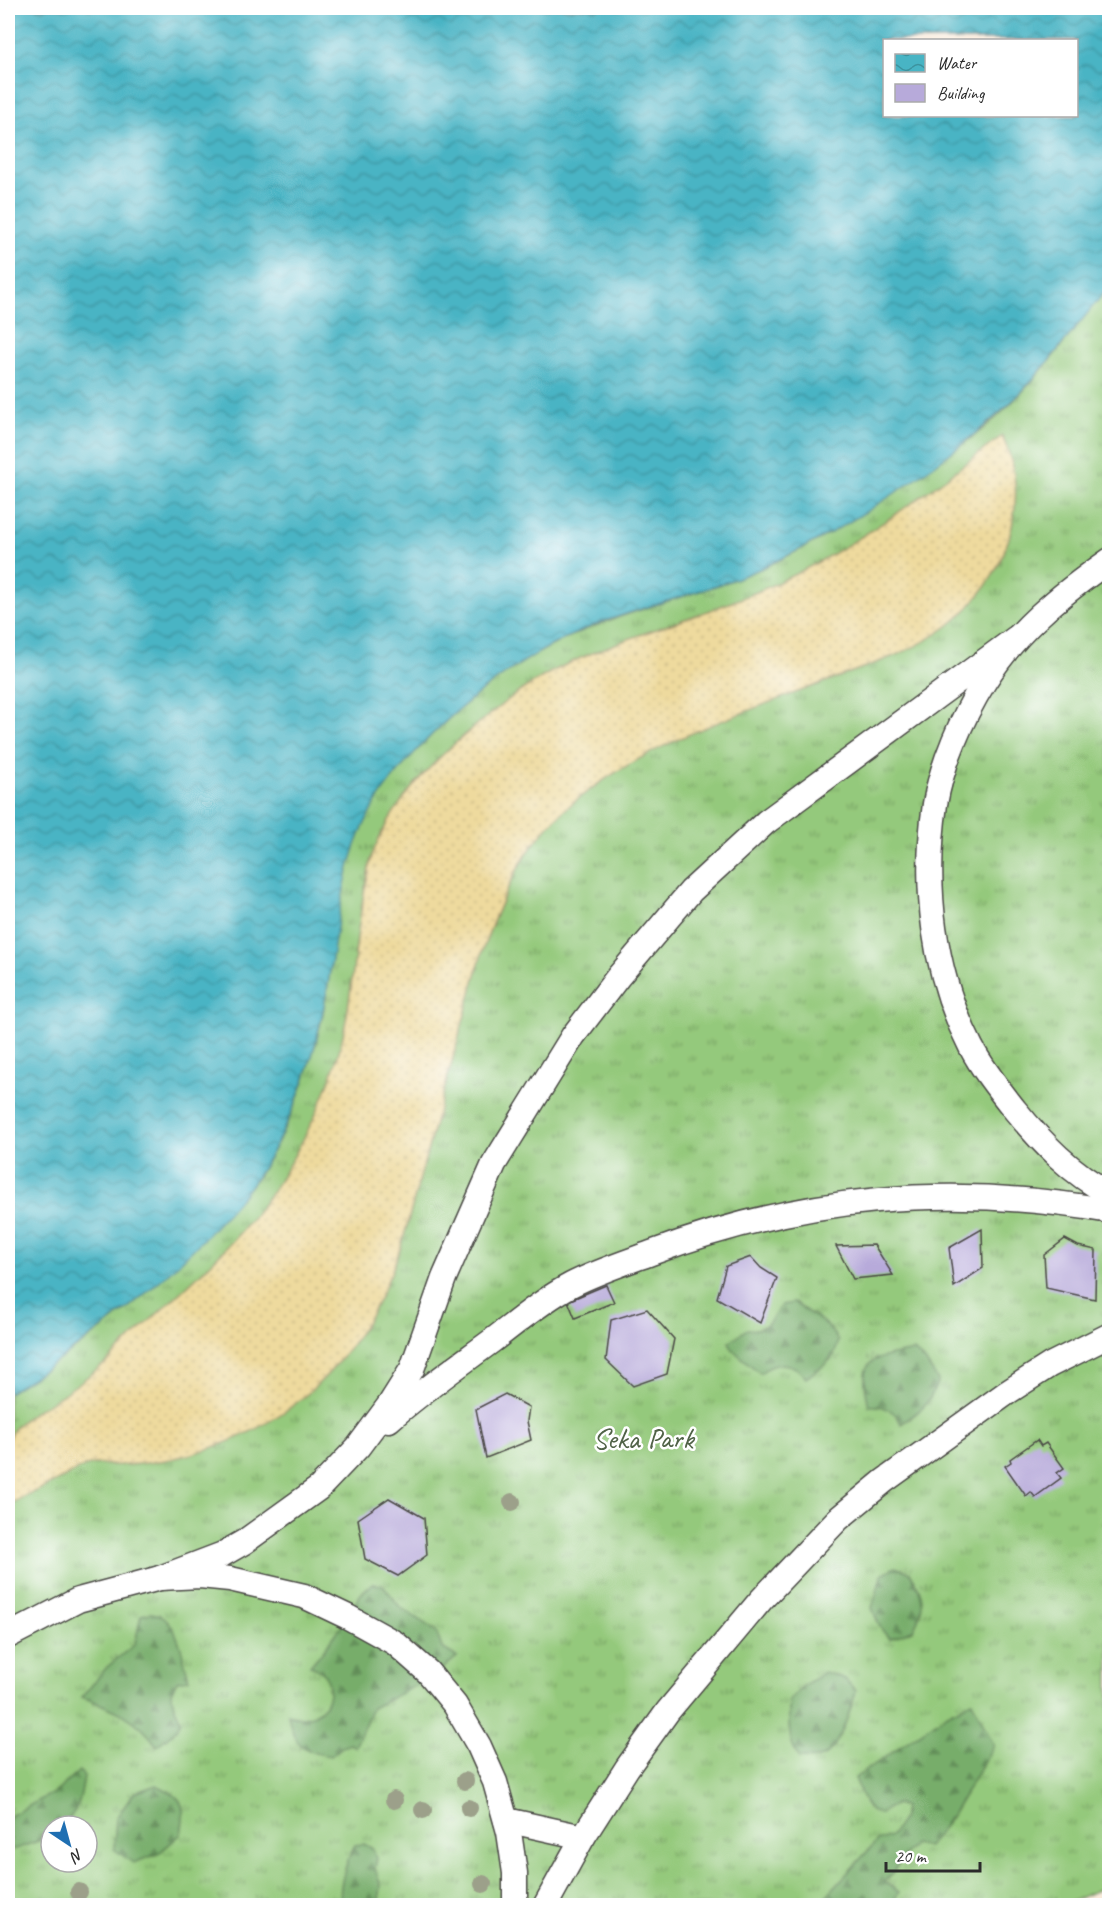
<svg xmlns="http://www.w3.org/2000/svg" width="1117" height="1913" font-family="Caveat,sans-serif">
<style>
.grass{fill:url(#grass-tufts);stroke:#607a53;stroke-width:1.5;fill-rule:evenodd}
.forest{fill:url(#forest-firs);stroke:#516c4b;stroke-width:1.5}
.sand{fill:url(#sand-dots);stroke:#8c8264;stroke-width:1.5}
.water{fill:url(#water-waves);stroke:#3a7078;stroke-width:1.5;fill-rule:evenodd}
.building{fill:#b7aada}
.lines{fill:none;stroke-linecap:round;stroke-linejoin:round}
.pedestrian-casing{stroke:#4a4845;stroke-width:27}
.pedestrian{stroke:#fff;stroke-width:24}
.tree{fill:#9ca08a}
.labels{text-anchor:middle;dominant-baseline:central;stroke-width:5;stroke-linejoin:round;paint-order:stroke}
.park-label{font-size:30px;fill:#506247;stroke:#fff}
</style>
<defs>
<pattern id="grass-tufts" width="24" height="20" patternUnits="userSpaceOnUse" patternTransform="scale(1.5)"><rect width="24" height="20" fill="#94c97b"/><path d="M3 7l-1-3M5 7V3M7 7l1-3M15 17l-1-3M17 17v-4M19 17l1-3" fill="none" stroke="#79a365"/></pattern>
<pattern id="forest-firs" width="22" height="20" patternUnits="userSpaceOnUse" patternTransform="scale(1.5)"><rect width="22" height="20" fill="#77ad6b"/><path d="M5 1l3.5 6h-7zM16 11l3.5 6h-7z" fill="#628d58"/></pattern>
<pattern id="sand-dots" width="8" height="8" patternUnits="userSpaceOnUse" patternTransform="scale(1.5)"><rect width="8" height="8" fill="#eeda9e"/><path d="M2 2h.1M6 6h.1" fill="none" stroke="#cb8" stroke-width="1.8" stroke-linecap="round"/></pattern>
<pattern id="water-waves" width="16" height="10" patternUnits="userSpaceOnUse" patternTransform="scale(1.5)"><rect width="16" height="10" fill="#48b4c4"/><path d="M0 5q4-4 8 0t8 0" fill="none" stroke="#3c939f"/></pattern>
</defs>
<rect width="100%" height="100%" fill="#fff"/>
<filter id="ink" filterUnits="userSpaceOnUse"><feTurbulence type="fractalNoise" baseFrequency=".0167" numOctaves="2"/><feDisplacementMap in="SourceGraphic" scale="12" xChannelSelector="R" yChannelSelector="G"/><feConvolveMatrix kernelMatrix="1 2 1 2 8 2 1 2 1" color-interpolation-filters="sRGB"/></filter>
<filter id="wash" filterUnits="userSpaceOnUse"><feTurbulence type="fractalNoise" baseFrequency=".008" numOctaves="4" result="noise"/><feDisplacementMap in="SourceGraphic" scale="24" xChannelSelector="R" yChannelSelector="G"/><feGaussianBlur stdDeviation="1.35" result="paint"/><feColorMatrix in="noise" values="0 0 0 0 0 0 0 0 0 0 0 0 0 0 0 0 0 1.4 0 .05"/><feComposite in="paint" operator="in"/></filter>
<g filter="url(#wash)">
<rect width="100%" height="100%" fill="#f9ebdb"/>
<path class="grass" d="M 1109,285 L 1109,1885 L 1062,1906 L 8,1906 L 8,1393 C 84,1347 153,1293 213,1228 C 230,1210 247,1192 261,1171 C 290,1126 310,1070 322,1018 C 336,953 337,868 370,810 C 382,789 400,769 416,751 C 465,698 530,650 598,625 C 654,603 714,590 769,565 C 835,534 894,496 952,452 C 967,441 983,430 997,417 C 1040,377 1074,330 1109,285 ZM 51,1826 L 87,1826 L 87,1862 L 51,1862 Z"/>
<g class="forest">
<path d="M 794,1303 L 826,1324 L 838,1340 C 836,1362 822,1366 806,1378 C 793,1360 776,1361 760,1373 L 733,1350 L 729,1342 L 747,1329 C 766,1332 772,1319 781,1305 Z"/>
<path d="M 914,1351 L 926,1362 L 938,1380 C 930,1404 921,1411 901,1424 C 896,1410 883,1405 869,1406 C 857,1356 870,1360 914,1351 Z"/>
<path d="M 895,1567 L 910,1572 C 925,1596 926,1606 913,1630 L 889,1639 L 880,1627 L 872,1608 L 882,1574 Z"/>
<path d="M 373,1584 L 383,1585 L 400,1607 L 436,1631 L 442,1648 L 457,1657 L 432,1677 L 372,1708 L 355,1747 L 350,1744 L 342,1747 L 331,1756 C 302,1752 293,1744 288,1714 C 329,1730 345,1675 310,1666 C 323,1651 334,1637 345,1621 C 356,1605 356,1594 373,1584 Z"/>
<path d="M 151,1613 C 155,1614 161,1614 164,1617 C 179,1629 184,1661 189,1679 L 177,1681 C 167,1696 174,1706 181,1721 L 176,1730 L 157,1746 C 137,1717 114,1709 82,1697 L 107,1667 L 135,1644 L 141,1615 Z"/>
<path d="M 825,1672 L 845,1679 L 856,1691 C 851,1708 838,1755 818,1758 C 812,1759 805,1758 799,1758 C 787,1742 789,1720 789,1701 L 804,1685 Z"/>
<path d="M 972,1701 L 994,1745 L 951,1817 L 928,1847 L 914,1844 L 885,1882 L 899,1892 L 891,1905 L 818,1905 L 877,1841 L 891,1836 L 904,1817 L 904,1807 L 896,1804 L 880,1813 L 872,1812 L 865,1804 L 855,1778 L 946,1715 Z"/>
<path d="M 79,1771 L 84,1776 C 80,1800 80,1810 61,1826 L 51,1826 L 51,1834 L 47,1838 L 13,1850 L 8,1845 L 8,1817 L 57,1791 Z"/>
<path d="M 156,1785 C 184,1797 186,1804 181,1834 L 158,1854 L 133,1863 L 114,1849 L 116,1818 L 134,1793 Z"/>
<path d="M 364,1844 L 373,1849 L 377,1858 L 375,1868 L 381,1887 L 379,1899 L 375,1905 L 343,1905 C 335,1895 348,1856 355,1845 Z"/>
</g>
<path class="sand" d="M 1002,436 C 1035,503 1004,583 948,626 C 914,652 872,664 833,679 C 746,712 653,740 579,798 C 526,839 505,888 483,949 L 401,1247 C 361,1361 291,1433 171,1459 C 155,1462 138,1465 121,1465 C 111,1466 99,1462 90,1465 C 81,1467 73,1473 65,1477 C 46,1486 27,1496 8,1505 C 7,1490 4,1446 10,1435 C 19,1418 44,1407 59,1397 C 74,1387 89,1376 103,1365 C 121,1350 137,1332 155,1316 C 200,1274 248,1232 281,1178 C 310,1131 337,1075 346,1020 C 354,976 356,931 365,888 C 368,876 369,862 374,850 C 392,805 429,765 466,734 C 495,709 526,684 561,667 C 625,636 694,619 759,591 C 848,553 925,495 1002,436 Z"/>
<path class="water" d="M 8,8 L 1109,8 C 1110,78 1110,149 1110,220 C 1110,235 1113,276 1108,287 C 1104,295 1095,303 1090,310 C 1074,330 1058,350 1041,370 C 1014,403 983,428 949,454 C 893,497 833,535 768,565 C 713,591 652,603 595,625 C 516,657 442,715 390,782 C 336,851 340,938 321,1020 C 310,1072 289,1127 260,1172 C 246,1194 228,1212 211,1231 C 151,1295 82,1347 8,1393 ZM 884,40 L 1076,40 L 1076,116 L 884,116 Z"/>
<g id="blocks">
<g class="building">
<path d="M 982,1229 L 983,1268 L 954,1287 L 949,1248 Z"/>
<path d="M 1065,1239 L 1078,1246 L 1096,1250 L 1095,1299 L 1046,1288 L 1044,1255 Z"/>
<path d="M 874,1245 L 893,1275 L 853,1279 L 836,1246 Z"/>
<path d="M 751,1257 L 761,1268 L 777,1278 L 760,1323 L 717,1298 L 726,1266 Z"/>
<path d="M 606,1285 L 614,1302 L 575,1318 L 568,1301 Z"/>
<path d="M 647,1309 L 674,1339 L 667,1374 L 633,1386 L 606,1360 L 611,1320 Z"/>
<path d="M 505,1394 L 529,1407 L 527,1421 L 531,1440 L 486,1458 L 476,1409 Z"/>
<path d="M 1037,1440 L 1041,1446 L 1046,1443 L 1064,1468 L 1057,1473 L 1061,1478 L 1035,1497 L 1031,1492 L 1026,1496 L 1005,1466 L 1011,1462 L 1010,1459 Z"/>
<path d="M 389,1498 L 424,1518 L 427,1555 L 398,1576 L 365,1559 L 358,1519 Z"/>
</g>
</g>
</g>
<g filter="url(#ink)">
<use href="#blocks" fill-opacity="0" stroke="#4a4845" stroke-width="1.5"/>
<g class="lines">
<defs>
<g id="pedestrian">
<path d="M 1110,560 C 1061,594 1015,631 984,682 C 962,718 942,763 935,804 C 923,887 933,973 971,1047 C 983,1070 1000,1091 1015,1110 C 1043,1144 1071,1173 1110,1194"/>
<path d="M 389,1420 C 422,1391 458,1366 493,1340 C 518,1321 543,1300 571,1285 C 596,1272 624,1263 651,1253 C 803,1196 949,1183 1110,1211"/>
<path d="M 160,1578 L 223,1554 L 244,1542 L 319,1488 L 358,1447 L 390,1404 L 412,1369 L 444,1278 L 494,1164 L 573,1036 L 618,977 L 691,891 L 766,822 L 1016,638"/>
<path d="M 8,1636 L 78,1600 L 160,1578 L 200,1576 L 230,1579 L 304,1596 L 348,1617 L 395,1643 L 428,1672 L 455,1705 L 479,1746 L 495,1782 L 509,1832 L 515,1873 L 515,1906"/>
<path d="M 506,1820 L 583,1837"/>
<path d="M 545,1906 L 583,1837 L 627,1768 L 668,1711 L 761,1600 L 838,1519 L 884,1481 L 1008,1392 L 1050,1365 L 1110,1335"/>
</g>
</defs>
<use href="#pedestrian" class="pedestrian-casing"/>
<use href="#pedestrian" class="pedestrian"/>
</g>
<g class="tree">
<circle cx="512" cy="1502" r="9"/>
<circle cx="465" cy="1781" r="9"/>
<circle cx="394" cy="1800" r="9"/>
<circle cx="469" cy="1808" r="9"/>
<circle cx="423" cy="1810" r="9"/>
<circle cx="483" cy="1884" r="9"/>
<circle cx="79" cy="1892" r="9"/>
</g>
</g>
<g class="labels">
<g class="park-label">
<text x="643" y="1438">Seka Park</text>
</g>
</g>
<rect width="1117" height="1913" fill="none" stroke="#fff" stroke-width="30"/>
<rect x="883" y="39" width="195" height="78" fill="#ffffff" stroke="#aaaaaa" stroke-width="1.5"/>
<rect x="895" y="54" width="30" height="18" fill="url(#water-waves)" stroke="#aaaaaa" stroke-width="1.5"/>
<text x="937" y="69" font-size="18" fill="#2b2b2b">Water</text>
<rect x="895" y="84" width="30" height="18" fill="#b7aada" stroke="#aaaaaa" stroke-width="1.5"/>
<text x="937" y="99" font-size="18" fill="#2b2b2b">Building</text>
<g transform="translate(69 1844) rotate(144)"><circle r="28" fill="#ffffff" stroke="#aaaaaa" stroke-width="1.5"/>
<path d="M0-4.5L10 22L0 15L-10 22Z" fill="#1f6fb2"/>
<text y="-9" font-size="16" font-weight="bold" text-anchor="middle" fill="#2b2b2b">N</text>
</g>
<path d="M886 1862v9h94v-9" fill="none" stroke="#2b2b2b" stroke-width="3"/>
<text x="895" y="1862" font-size="18" fill="#2b2b2b" stroke="#ffffff" stroke-width="4.5" paint-order="stroke">20 m</text>
</svg>
